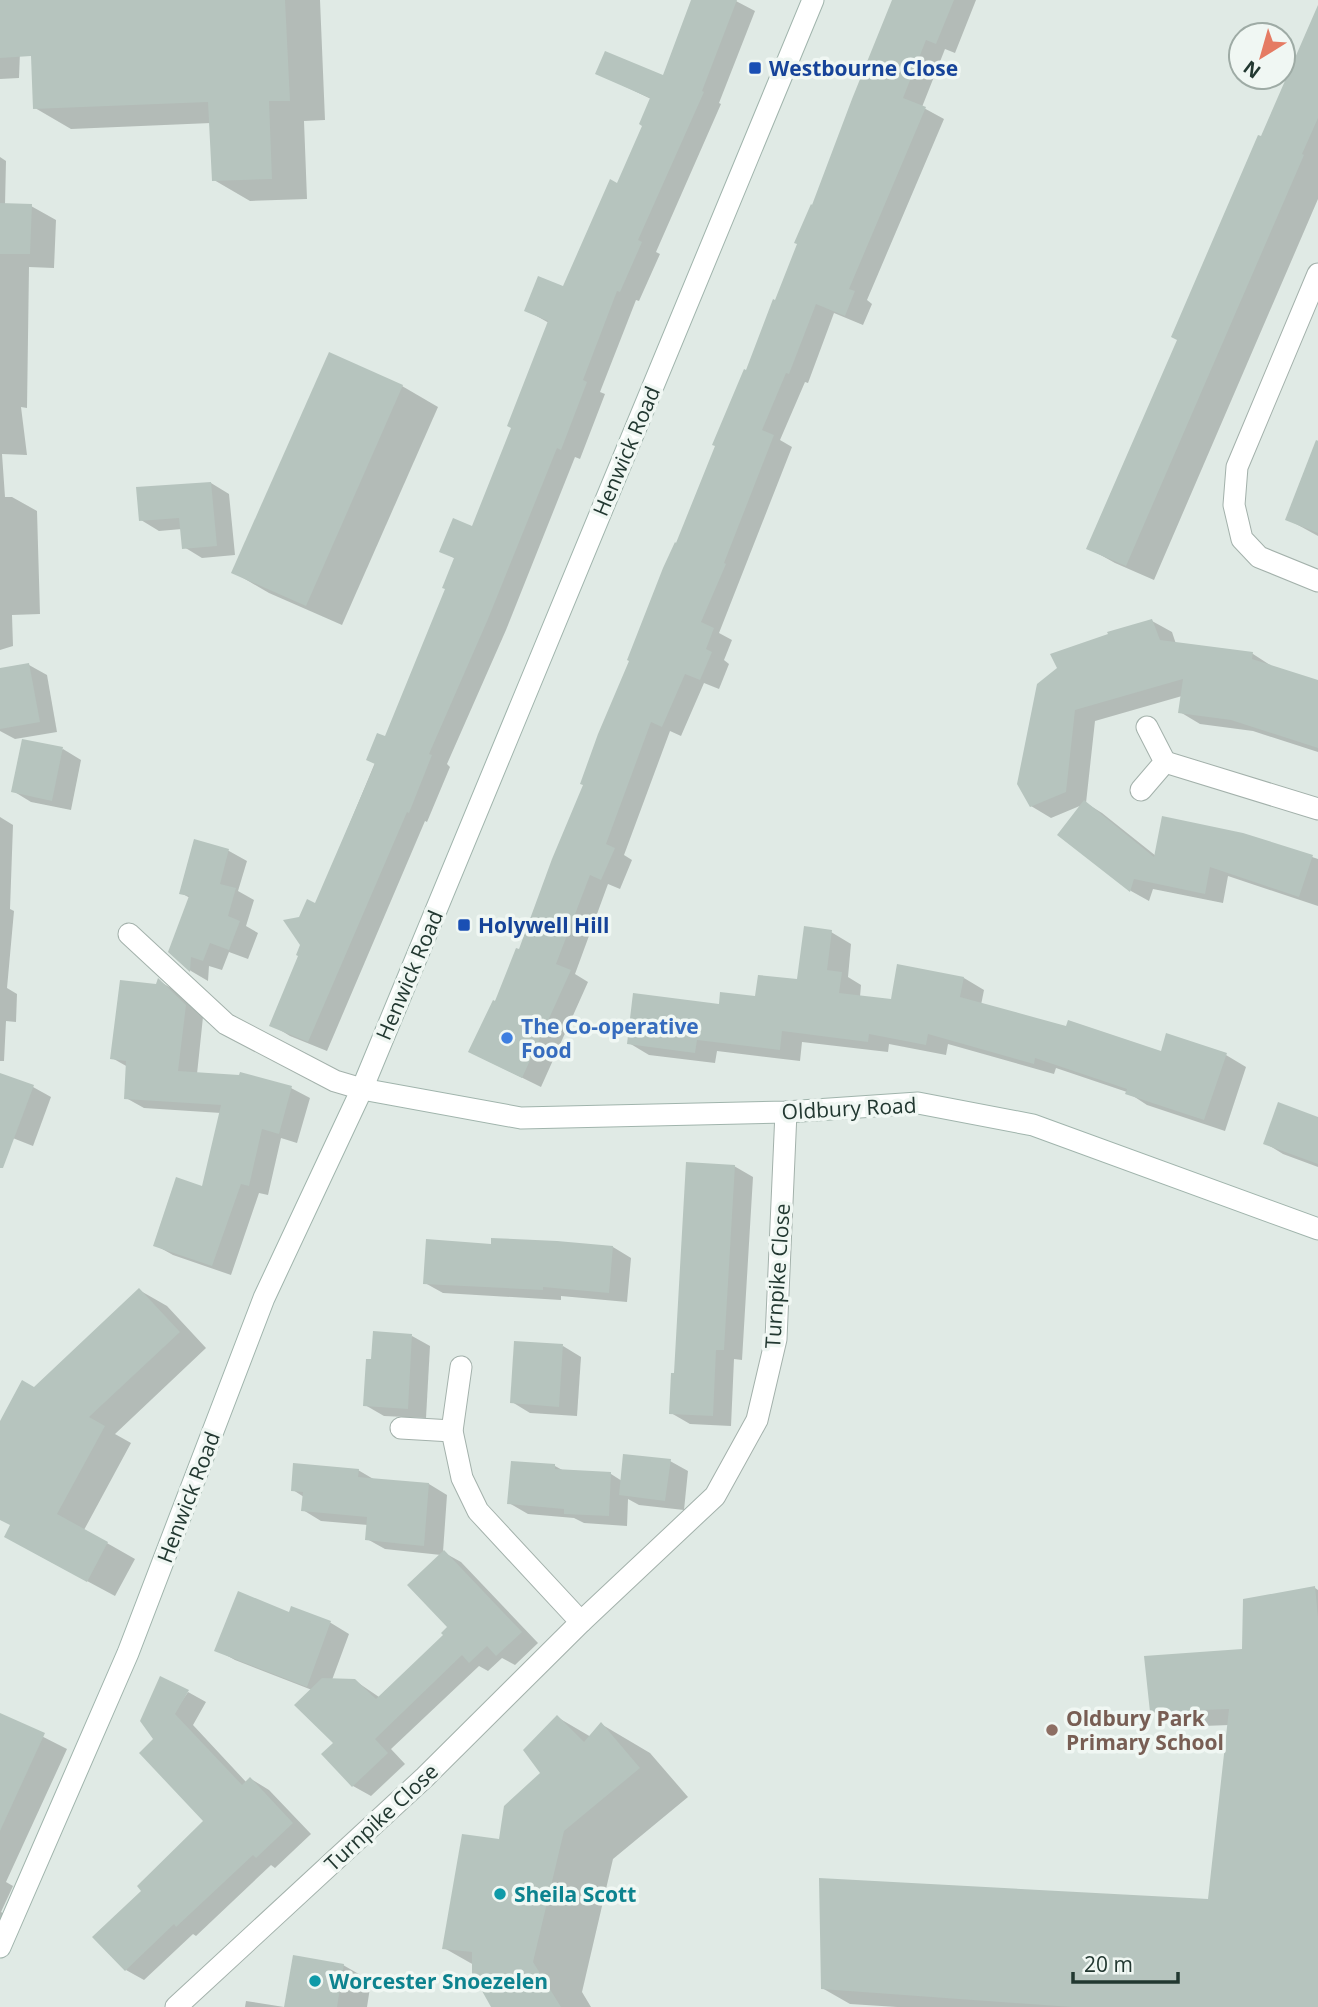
<svg xmlns="http://www.w3.org/2000/svg" width="1318" height="2007" font-family="'Open Sans',sans-serif">
<style>
.shadow{fill:#0003}
.building{fill:#b6c4be}
.lines{fill:none;stroke-linecap:round;stroke-linejoin:round}
.street-casing{stroke:#a3b1ab;stroke-width:23}
.secondary-casing{stroke:#a0b4ac;stroke-width:23}
.street{stroke:#fff;stroke-width:21}
.secondary{stroke:#fff;stroke-width:21}
.transit-dot{fill:#1a4fb4;stroke:#f0f7f3;stroke-width:2.5}
.shop-dot{fill:#3f7fe0;stroke:#f0f7f3;stroke-width:2.5}
.education-dot{fill:#8d6e63;stroke:#f0f7f3;stroke-width:2.5}
.culture-dot{fill:#0f9aa8;stroke:#f0f7f3;stroke-width:2.5}
.labels{text-anchor:middle;dominant-baseline:central;stroke-width:7;stroke-linejoin:round;paint-order:stroke}
.transit-label{font-size:21px;font-weight:bold;fill:#164399;stroke:#f0f7f3;text-anchor:start}
.street-label{font-size:21px;fill:#223831;stroke:#f0f7f3}
.shop-label{font-size:21px;font-weight:bold;fill:#366cbe;stroke:#f0f7f3;text-anchor:start}
.education-label{font-size:21px;font-weight:bold;fill:#785e54;stroke:#f0f7f3;text-anchor:start}
.culture-label{font-size:21px;font-weight:bold;fill:#0d838f;stroke:#f0f7f3;text-anchor:start}
</style>
<rect width="100%" height="100%" fill="#e0eae5"/>
<g class="shadow">
<path d="M 0,0 L 22,0 L 19,78 L 0,79 Z"/>
<path d="M 30,0 L 320,0 L 325,120 L 304,121 L 307,199 L 250,201 L 214,180 L 211,123 L 71,129 L 35,108 Z"/>
<path d="M 693,0 L 734,0 L 755,11 L 719,103 L 721,104 L 656,252 L 660,254 L 639,301 L 636,300 L 600,392 L 605,394 L 580,459 L 575,457 L 506,630 L 447,764 L 450,767 L 427,822 L 425,821 L 327,1051 L 290,1036 L 272,1025 L 300,955 L 302,944 L 301,918 L 316,905 L 447,589 L 456,559 L 441,551 L 473,528 L 513,429 L 549,323 L 526,310 L 564,288 L 618,185 L 644,125 L 651,99 L 597,73 L 664,77 Z"/>
<path d="M 894,0 L 976,0 L 955,53 L 945,49 L 922,107 L 944,119 L 867,300 L 872,304 L 863,325 L 834,313 L 808,383 L 805,382 L 780,440 L 792,447 L 719,633 L 732,640 L 724,660 L 729,664 L 719,689 L 704,683 L 681,736 L 670,731 L 624,855 L 632,860 L 620,889 L 608,884 L 575,974 L 588,982 L 541,1087 L 470,1052 L 520,952 L 677,545 L 776,302 Z"/>
<path d="M 1318,9 L 1318,199 L 1154,580 L 1115,563 L 1088,548 L 1179,340 L 1262,138 Z"/>
<path d="M 0,157 L 6,161 L 5,205 L 31,206 L 56,220 L 54,268 L 29,267 L 27,408 L 21,407 L 27,455 L 2,454 L 5,497 L 12,497 L 37,511 L 40,614 L 12,615 L 13,646 L 0,650 Z"/>
<path d="M 329,354 L 402,386 L 438,407 L 342,625 L 269,593 L 233,572 Z"/>
<path d="M 1318,440 L 1318,536 L 1287,519 Z"/>
<path d="M 211,483 L 229,494 L 235,555 L 202,558 L 184,547 L 182,529 L 159,531 L 141,520 Z"/>
<path d="M 1152,621 L 1172,632 L 1176,644 L 1253,654 L 1273,667 L 1318,682 L 1318,752 L 1253,731 L 1200,724 L 1180,712 L 1182,696 L 1095,721 L 1086,803 L 1102,813 L 1156,856 L 1253,837 L 1318,859 L 1318,906 L 1228,876 L 1223,903 L 1153,889 L 1149,901 L 1131,891 L 1060,835 L 1082,805 L 1051,818 L 1031,806 L 1039,685 Z"/>
<path d="M 29,665 L 47,675 L 57,732 L 15,739 L 0,731 L 0,670 Z"/>
<path d="M 63,749 L 81,760 L 71,810 L 31,802 L 13,791 Z"/>
<path d="M 0,817 L 13,825 L 10,909 L 14,911 L 7,988 L 17,994 L 16,1022 L 6,1021 L 4,1061 L 0,1061 Z"/>
<path d="M 195,842 L 229,851 L 247,861 L 238,891 L 254,900 L 246,926 L 258,933 L 248,959 L 229,952 L 222,970 L 209,966 L 208,981 L 191,971 L 170,952 L 190,898 L 181,893 Z"/>
<path d="M 831,932 L 851,944 L 848,977 L 861,985 L 860,997 L 892,1001 L 964,978 L 984,990 L 981,1005 L 1162,1053 L 1226,1055 L 1246,1067 L 1225,1131 L 1147,1105 L 1127,1092 L 1056,1068 L 1054,1074 L 948,1044 L 946,1055 L 889,1044 L 888,1052 L 802,1042 L 800,1061 L 717,1051 L 715,1063 L 649,1055 L 629,1043 L 720,1006 L 757,998 L 799,981 Z"/>
<path d="M 159,981 L 176,991 L 203,1017 L 197,1074 L 291,1088 L 310,1098 L 297,1143 L 281,1138 L 268,1195 L 259,1193 L 231,1275 L 173,1255 L 155,1245 L 203,1188 L 221,1113 L 144,1108 L 126,1098 L 128,1067 L 112,1058 Z"/>
<path d="M 0,1075 L 33,1087 L 51,1097 L 33,1146 L 0,1133 Z"/>
<path d="M 1318,1119 L 1318,1167 L 1283,1154 L 1265,1143 Z"/>
<path d="M 734,1166 L 753,1177 L 742,1360 L 734,1359 L 731,1426 L 690,1424 L 671,1413 L 676,1375 Z"/>
<path d="M 613,1247 L 631,1258 L 627,1302 L 561,1296 L 561,1300 L 443,1293 L 425,1283 Z"/>
<path d="M 139,1290 L 167,1306 L 206,1348 L 115,1434 L 131,1443 L 84,1530 L 135,1559 L 115,1596 L 33,1552 L 19,1528 L 0,1518 L 0,1425 L 34,1389 Z"/>
<path d="M 412,1336 L 430,1346 L 426,1418 L 384,1416 L 365,1405 Z"/>
<path d="M 563,1346 L 581,1357 L 577,1416 L 530,1413 L 512,1402 Z"/>
<path d="M 670,1461 L 688,1471 L 684,1510 L 639,1505 L 628,1499 L 627,1526 L 584,1523 L 574,1518 L 528,1514 L 509,1503 L 555,1466 L 564,1471 L 611,1474 L 622,1481 Z"/>
<path d="M 358,1470 L 375,1480 L 429,1484 L 447,1495 L 443,1552 L 461,1562 L 538,1643 L 515,1665 L 502,1658 L 488,1671 L 479,1666 L 391,1749 L 405,1764 L 371,1796 L 353,1786 L 324,1755 L 335,1743 L 312,1690 L 235,1660 L 217,1650 L 290,1614 L 292,1608 L 331,1623 L 349,1634 L 332,1680 L 354,1680 L 379,1697 L 445,1635 L 449,1627 L 441,1555 L 385,1549 L 367,1539 L 368,1525 L 321,1521 L 303,1510 L 304,1497 L 293,1490 Z"/>
<path d="M 1315,1588 L 1318,1590 L 1318,2007 L 897,2007 L 850,2004 L 822,1988 L 1210,1901 L 1229,1725 L 1179,1727 L 1152,1711 L 1243,1651 Z"/>
<path d="M 188,1692 L 206,1702 L 193,1725 L 247,1783 L 251,1779 L 269,1790 L 311,1834 L 275,1868 L 271,1865 L 196,1936 L 193,1934 L 144,1980 L 126,1970 L 144,1891 L 206,1821 L 155,1740 Z"/>
<path d="M 0,1715 L 67,1749 L 6,1882 L 13,1886 L 1,1912 L 14,1920 L 0,1951 Z"/>
<path d="M 557,1717 L 591,1737 L 601,1724 L 650,1753 L 688,1797 L 613,1859 L 582,1992 L 591,2007 L 493,2007 L 474,1965 L 444,1948 L 501,1841 L 543,1773 Z"/>
<path d="M 343,1965 L 371,1981 L 367,2007 L 286,2007 Z"/>
<path d="M 246,2001 L 284,2007 L 245,2007 Z"/>
</g>
<g class="building">
<path d="M 0,0 L 285,0 L 290,101 L 269,101 L 272,179 L 212,181 L 208,102 L 33,109 L 31,56 L 0,58 Z"/>
<path d="M 691,0 L 737,0 L 702,91 L 704,92 L 638,240 L 642,242 L 620,292 L 617,291 L 583,380 L 587,382 L 561,450 L 557,448 L 488,619 L 429,754 L 432,755 L 409,813 L 407,812 L 308,1042 L 269,1026 L 298,956 L 296,955 L 300,945 L 283,920 L 299,917 L 307,899 L 315,903 L 375,764 L 366,760 L 377,733 L 385,736 L 445,589 L 442,588 L 454,558 L 439,552 L 453,518 L 472,526 L 511,428 L 507,426 L 548,321 L 524,311 L 538,276 L 563,286 L 610,179 L 617,183 L 642,126 L 639,124 L 650,98 L 595,74 L 605,51 L 663,75 Z"/>
<path d="M 892,0 L 954,0 L 936,44 L 926,40 L 903,98 L 926,107 L 849,289 L 855,291 L 845,316 L 816,304 L 789,374 L 786,373 L 762,430 L 774,435 L 724,563 L 726,564 L 701,622 L 714,628 L 706,649 L 712,652 L 700,680 L 685,674 L 662,727 L 651,722 L 606,844 L 615,848 L 601,880 L 590,875 L 556,964 L 571,970 L 522,1078 L 468,1052 L 493,1000 L 495,1001 L 516,948 L 519,949 L 552,859 L 583,785 L 580,784 L 598,734 L 629,661 L 627,660 L 663,568 L 675,542 L 676,543 L 715,446 L 712,445 L 744,369 L 746,370 L 773,299 L 775,300 L 797,244 L 794,243 L 811,204 L 812,205 L 852,99 Z"/>
<path d="M 1318,5 L 1318,118 L 1302,154 L 1304,155 L 1126,566 L 1086,549 L 1177,340 L 1171,337 L 1258,135 L 1261,136 Z"/>
<path d="M 0,203 L 32,204 L 30,254 L 0,254 Z"/>
<path d="M 329,352 L 403,385 L 306,606 L 231,573 Z"/>
<path d="M 1316,440 L 1318,441 L 1318,533 L 1285,520 Z"/>
<path d="M 211,482 L 217,546 L 182,549 L 179,518 L 139,521 L 136,487 Z"/>
<path d="M 1152,619 L 1160,640 L 1253,652 L 1252,659 L 1318,680 L 1318,748 L 1231,720 L 1178,713 L 1183,679 L 1075,710 L 1066,792 L 1030,807 L 1017,784 L 1037,684 L 1057,668 L 1050,654 L 1108,634 L 1107,632 Z"/>
<path d="M 29,663 L 40,722 L 0,729 L 0,668 Z"/>
<path d="M 22,739 L 63,747 L 52,801 L 11,792 Z"/>
<path d="M 1084,800 L 1154,857 L 1162,816 L 1243,833 L 1313,855 L 1299,897 L 1210,867 L 1205,894 L 1134,879 L 1130,892 L 1057,835 Z"/>
<path d="M 194,839 L 229,849 L 220,884 L 236,888 L 228,916 L 240,921 L 229,950 L 210,943 L 203,961 L 191,957 L 190,972 L 168,952 L 189,896 L 179,894 Z"/>
<path d="M 804,926 L 832,930 L 827,970 L 842,972 L 839,993 L 891,999 L 897,964 L 964,977 L 960,997 L 1066,1026 L 1068,1020 L 1161,1051 L 1166,1033 L 1227,1053 L 1204,1120 L 1125,1094 L 1127,1089 L 1035,1058 L 1034,1064 L 928,1034 L 926,1045 L 869,1034 L 868,1042 L 782,1031 L 780,1050 L 697,1040 L 695,1053 L 627,1044 L 633,993 L 719,1004 L 720,992 L 755,996 L 758,975 L 797,979 Z"/>
<path d="M 158,978 L 186,1005 L 178,1071 L 239,1075 L 240,1072 L 292,1086 L 279,1134 L 262,1129 L 249,1186 L 241,1184 L 212,1266 L 153,1246 L 176,1177 L 202,1186 L 221,1105 L 124,1099 L 126,1061 L 110,1059 L 120,980 L 156,984 Z"/>
<path d="M 0,1073 L 34,1085 L 3,1168 L 0,1168 Z"/>
<path d="M 1278,1102 L 1318,1117 L 1318,1164 L 1263,1144 Z"/>
<path d="M 686,1162 L 735,1165 L 724,1350 L 716,1350 L 713,1416 L 669,1414 L 671,1373 L 674,1373 Z"/>
<path d="M 491,1238 L 557,1241 L 613,1246 L 609,1293 L 543,1287 L 543,1290 L 423,1284 L 426,1239 L 491,1244 Z"/>
<path d="M 139,1288 L 180,1332 L 89,1417 L 105,1426 L 57,1514 L 108,1542 L 87,1582 L 4,1537 L 10,1525 L 0,1520 L 0,1421 L 22,1380 L 34,1387 Z"/>
<path d="M 373,1331 L 412,1334 L 408,1409 L 363,1406 L 366,1359 L 371,1359 Z"/>
<path d="M 514,1341 L 563,1344 L 559,1407 L 510,1403 Z"/>
<path d="M 623,1454 L 671,1459 L 665,1501 L 619,1495 Z"/>
<path d="M 511,1461 L 555,1464 L 555,1469 L 611,1472 L 609,1516 L 564,1514 L 564,1509 L 507,1504 Z"/>
<path d="M 293,1463 L 359,1469 L 358,1477 L 429,1483 L 424,1546 L 365,1540 L 367,1517 L 301,1511 L 303,1492 L 291,1491 Z"/>
<path d="M 444,1550 L 522,1632 L 496,1656 L 487,1646 L 469,1663 L 462,1655 L 375,1739 L 388,1753 L 352,1787 L 321,1754 L 333,1743 L 294,1705 L 322,1678 L 355,1679 L 376,1699 L 443,1635 L 441,1633 L 447,1627 L 407,1585 Z"/>
<path d="M 1315,1586 L 1318,1618 L 1318,2007 L 1072,2007 L 821,1989 L 819,1878 L 1208,1899 L 1229,1709 L 1150,1712 L 1144,1656 L 1242,1649 L 1243,1599 Z"/>
<path d="M 238,1591 L 289,1612 L 291,1606 L 331,1621 L 307,1687 L 214,1651 Z"/>
<path d="M 160,1676 L 189,1690 L 175,1714 L 242,1785 L 250,1777 L 293,1823 L 256,1858 L 253,1855 L 176,1927 L 174,1924 L 125,1971 L 92,1937 L 141,1891 L 137,1886 L 203,1821 L 139,1753 L 153,1739 L 140,1721 Z"/>
<path d="M 0,1713 L 45,1733 L 0,1831 Z"/>
<path d="M 557,1715 L 584,1742 L 601,1722 L 640,1768 L 564,1831 L 533,1962 L 561,2007 L 491,2007 L 472,1973 L 472,1952 L 442,1949 L 462,1834 L 499,1839 L 504,1806 L 540,1773 L 523,1750 Z"/>
<path d="M 293,1955 L 344,1964 L 337,2007 L 284,2007 Z"/>
</g>
<g class="lines">
<defs>
<g id="street">
<path d="M 1318,274 L 1237,467 L 1234,505 L 1242,539 L 1259,557 L 1318,581"/>
<path d="M 1165,762 L 1318,809"/>
<path d="M 1141,790 L 1165,762 L 1147,727"/>
<path d="M 129,934 L 226,1024 L 335,1081 L 362,1089"/>
<path d="M 461,1367 L 452,1431 L 462,1478 L 478,1511 L 581,1622"/>
<path d="M 401,1428 L 452,1431"/>
<path d="M 176,2007 L 425,1777 L 581,1622 L 715,1496 L 757,1420 L 776,1339 L 786,1112"/>
</g>
<g id="secondary">
<path d="M 362,1089 L 521,1118 L 786,1112 L 918,1103 L 1033,1125 L 1318,1229"/>
<path d="M 0,1947 L 128,1653 L 264,1298 L 362,1089 L 813,0"/>
</g>
</defs>
<use href="#street" class="street-casing"/>
<use href="#secondary" class="secondary-casing"/>
<use href="#street" class="street"/>
<use href="#secondary" class="secondary"/>
</g>
<g class="transit-dot">
<rect x="748" y="61" width="14" height="14" rx="3.5"/>
<rect x="457" y="918" width="14" height="14" rx="3.5"/>
</g>
<circle class="shop-dot" cx="507" cy="1038" r="7"/>
<circle class="education-dot" cx="1052" cy="1730" r="7"/>
<g class="culture-dot">
<circle cx="500" cy="1894" r="7"/>
<circle cx="315" cy="1981" r="7"/>
</g>
<g class="labels">
<g class="transit-label">
<text x="769" y="68">Westbourne Close</text>
<text x="478" y="925">Holywell Hill</text>
</g>
<g class="street-label">
<text transform="translate(626 451) rotate(-67)">Henwick Road</text>
<text transform="translate(409 975) rotate(-67)">Henwick Road</text>
<text transform="translate(849 1108) rotate(-3)">Oldbury Road</text>
<text transform="translate(777 1276) rotate(-86)">Turnpike Close</text>
<text transform="translate(188 1497) rotate(-69)">Henwick Road</text>
<text transform="translate(381 1817) rotate(-43)">Turnpike Close</text>
</g>
<g class="shop-label">
<text x="521" y="1026">The Co-operative<tspan x="521" dy="24">Food</tspan></text>
</g>
<g class="education-label">
<text x="1066" y="1718">Oldbury Park<tspan x="1066" dy="24">Primary School</tspan></text>
</g>
<g class="culture-label">
<text x="514" y="1894">Sheila Scott</text>
<text x="329" y="1981">Worcester Snoezelen</text>
</g>
</g>
<g transform="translate(1262 56) rotate(217)"><circle r="33" fill="#f0f7f3" stroke="#9eaba5" stroke-width="2"/>
<path d="M0-5L12 26L0 18L-12 26Z" fill="#e57b63"/>
<text y="-10" font-size="19" font-weight="bold" text-anchor="middle" fill="#223831">N</text>
</g>
<path d="M1073 1972v10h105v-10" fill="none" stroke="#223831" stroke-width="3.5"/>
<text x="1084" y="1972" font-size="21" fill="#223831" stroke="#f0f7f3" stroke-width="5" paint-order="stroke">20 m</text>
</svg>
